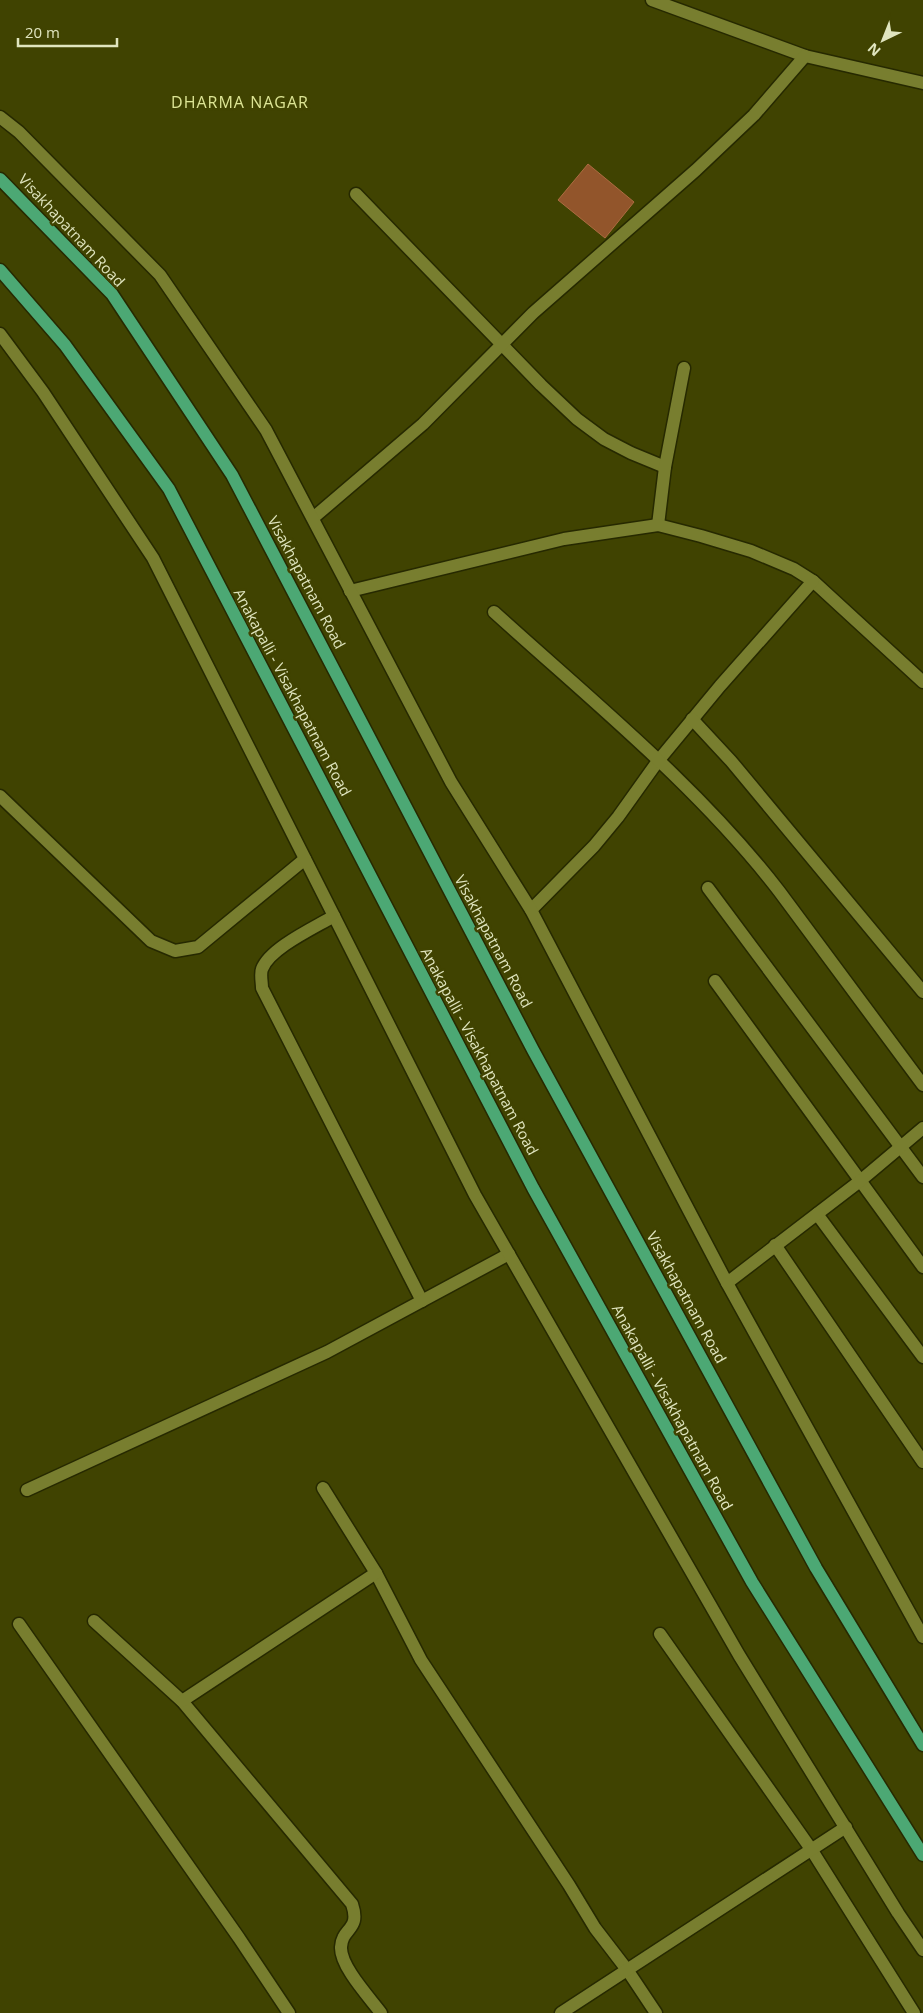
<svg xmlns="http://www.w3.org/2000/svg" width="923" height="2013" viewBox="0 0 923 2013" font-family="'Open Sans',sans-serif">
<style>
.building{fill:#92552b;stroke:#ad6c41}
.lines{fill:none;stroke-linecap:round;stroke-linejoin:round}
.minor-casing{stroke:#262900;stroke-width:15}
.tertiary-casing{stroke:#262900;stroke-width:15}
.primary-casing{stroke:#262900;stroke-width:15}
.minor{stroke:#787e2f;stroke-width:12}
.tertiary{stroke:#787e2f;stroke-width:12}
.primary{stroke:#4ca874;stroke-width:12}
.labels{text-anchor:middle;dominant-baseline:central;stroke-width:5;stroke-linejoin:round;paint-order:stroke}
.street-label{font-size:15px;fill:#e0e5bf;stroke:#404301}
.neighbourhood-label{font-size:16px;letter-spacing:1px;fill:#dde595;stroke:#404301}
</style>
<rect width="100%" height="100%" fill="#404301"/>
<polygon class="building" points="588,164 634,202 605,238 558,200"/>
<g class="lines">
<g class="minor-casing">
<g id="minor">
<polyline points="652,0 805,56 923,83"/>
<polyline points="356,194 541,385 577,419 604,439 631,453 665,467"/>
<polyline points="313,518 423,424 533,313 696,170 754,115 805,56"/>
<polyline points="658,525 665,467 684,368"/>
<polyline points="813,581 923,682"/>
<polyline points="350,591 564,539 658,525 701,536 751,551 794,569 813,581 720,686 658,761 618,817 594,846 531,910"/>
<path d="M494,612C592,701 698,786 779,891L923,1085"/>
<polyline points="692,719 731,761 923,992"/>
<polyline points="0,796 151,941 175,951 198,947 305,859"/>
<polyline points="708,888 923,1177"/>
<path d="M334,916C314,928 270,948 262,969C260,974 262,982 262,988L422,1301"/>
<polyline points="715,981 923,1267"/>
<polyline points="817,1214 923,1357"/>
<polyline points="775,1245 923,1462"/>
<polyline points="727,1283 860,1181 923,1128"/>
<polyline points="323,1488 376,1573 421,1660 569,1885 595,1928 628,1971 656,2013"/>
<polyline points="27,1490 327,1352 509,1254"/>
<path d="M94,1621L182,1701L352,1904C361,1931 342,1927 341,1947C340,1966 369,1997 381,2013"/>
<polyline points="19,1624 239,1938 289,2013"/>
<polyline points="660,1634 811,1849 914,2013"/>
<polyline points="182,1701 376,1573"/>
<polyline points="561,2013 846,1827"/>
</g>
</g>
<g class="tertiary-casing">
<g id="tertiary">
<polyline points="0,117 19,132 160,275 266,430 451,782 531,910 727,1283 923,1637"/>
<polyline points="0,334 43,392 153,558 475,1195 739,1655 898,1913 923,1950"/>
</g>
</g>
<g class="primary-casing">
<g id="primary">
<polyline points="0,179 112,294 232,475 533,1050 816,1568 923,1745"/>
<polyline points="0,270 65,345 169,489 533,1188 752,1582 923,1855"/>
</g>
</g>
<use href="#minor" class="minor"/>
<use href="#tertiary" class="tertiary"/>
<use href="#primary" class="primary"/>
</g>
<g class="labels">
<g class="street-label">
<text transform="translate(72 230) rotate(47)">Visakhapatnam Road</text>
<text transform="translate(307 582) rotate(62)">Visakhapatnam Road</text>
<text transform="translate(293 692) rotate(62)">Anakapalli - Visakhapatnam Road</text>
<text transform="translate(494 941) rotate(62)">Visakhapatnam Road</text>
<text transform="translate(480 1051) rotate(62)">Anakapalli - Visakhapatnam Road</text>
<text transform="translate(687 1297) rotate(61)">Visakhapatnam Road</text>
<text transform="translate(673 1407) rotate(61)">Anakapalli - Visakhapatnam Road</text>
</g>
<g class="neighbourhood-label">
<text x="240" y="102">DHARMA NAGAR</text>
</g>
</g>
<g transform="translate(883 40) rotate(223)" stroke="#404301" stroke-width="4" paint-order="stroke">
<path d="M0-4L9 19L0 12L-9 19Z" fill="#e0e5bf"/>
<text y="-8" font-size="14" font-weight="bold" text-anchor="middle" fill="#e0e5bf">N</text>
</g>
<path d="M18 38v8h99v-8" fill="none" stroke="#e0e5bf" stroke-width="2.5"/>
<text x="25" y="38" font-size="15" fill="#e0e5bf" stroke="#404301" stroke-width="4" paint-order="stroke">20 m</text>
</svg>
